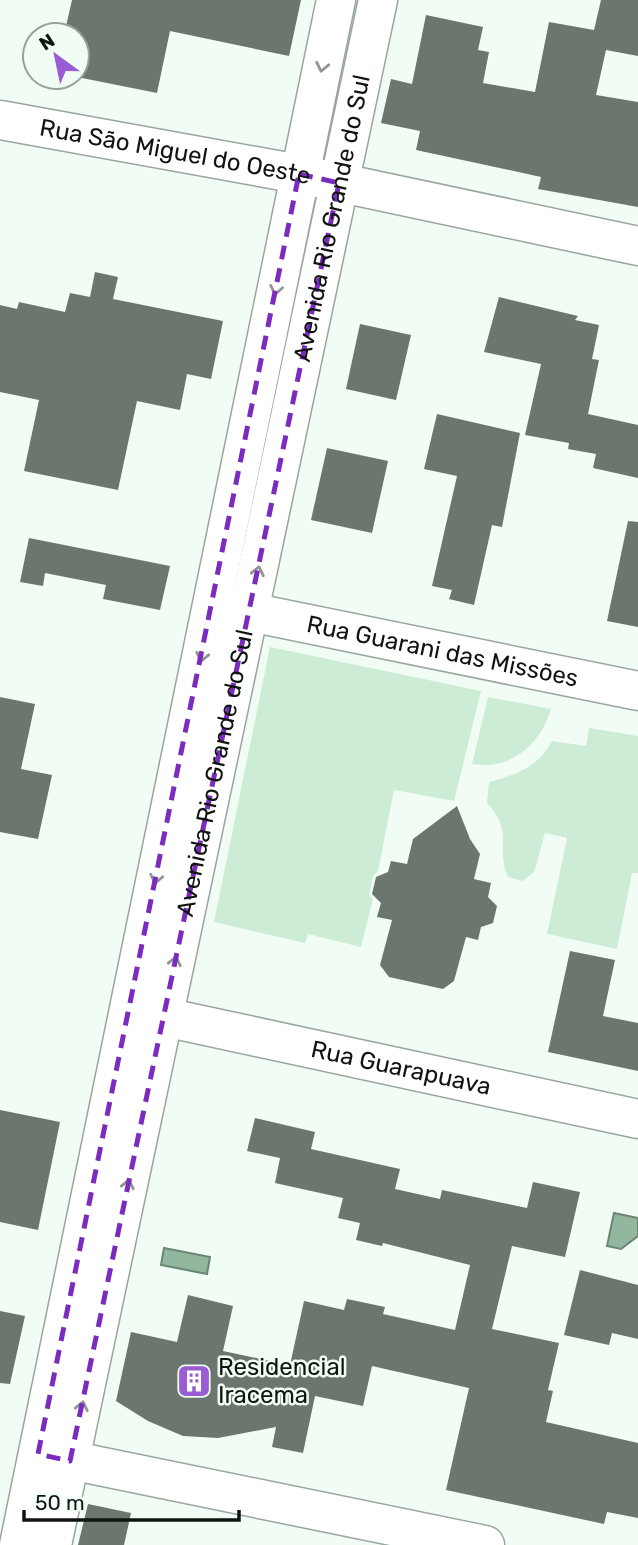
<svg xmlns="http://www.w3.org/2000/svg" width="638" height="1545" viewBox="0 0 638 1545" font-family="Rubik,sans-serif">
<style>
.green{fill:#ccecd6}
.water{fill:#93b69e;stroke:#6b8574;stroke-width:2}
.building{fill:#6b766e}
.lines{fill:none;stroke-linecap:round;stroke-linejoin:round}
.minor-casing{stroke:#99a59d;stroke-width:41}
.minor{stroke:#fff;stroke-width:38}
.oneway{stroke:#939594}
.marked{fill:none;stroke:#7b2cbf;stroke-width:5;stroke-dasharray:14 9;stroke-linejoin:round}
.labels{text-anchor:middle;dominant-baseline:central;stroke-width:5;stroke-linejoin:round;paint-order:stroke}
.street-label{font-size:24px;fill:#0f1411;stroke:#f1fdf4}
.poi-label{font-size:24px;fill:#0f1411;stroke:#f1fdf4;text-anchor:start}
</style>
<rect width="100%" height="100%" fill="#f1fdf4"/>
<g class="green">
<polygon points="270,647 481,691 454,801 394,790 378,871 373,876 369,895 373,899 361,947 308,934 305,943 214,922"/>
<path d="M488,697L551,709C541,744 510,771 472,764Z"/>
<path d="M589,728L638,736V873H632L617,949L547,934L567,838L545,833L534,872L523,881L508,877C495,847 515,833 487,803L489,782C518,774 537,768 552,741L586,746Z"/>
</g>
<g class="water">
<polygon points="614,1213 638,1218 638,1236 621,1249 607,1246"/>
<polygon points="164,1248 210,1257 207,1274 161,1265"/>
</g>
<g class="building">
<polygon points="72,0 301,0 289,56 170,31 157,93 77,77 77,35 64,35"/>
<polygon points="601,0 638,0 638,56 606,50 596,95 638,102 638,207 538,189 541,177 416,150 420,131 381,123 391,79 412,84 426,15 483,27 478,50 489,52 483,83 535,92 549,22 594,30"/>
<polygon points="95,272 118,277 113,299 223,321 211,379 187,374 180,410 137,401 118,490 24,471 39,400 0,392 0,305 17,309 19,302 65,312 70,293 90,297"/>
<polygon points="499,297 578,316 575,320 599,325 592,359 599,360 588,414 638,425 638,478 593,468 596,454 568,449 569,443 525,435 541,364 484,352"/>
<polygon points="360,324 411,335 396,400 346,389"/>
<polygon points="437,414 520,433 502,527 492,525 474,605 449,599 452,590 432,586 457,476 424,469"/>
<polygon points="327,448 388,461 372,533 311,520"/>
<polygon points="628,521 638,522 638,627 607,621"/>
<polygon points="29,538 170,566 160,610 103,599 106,585 45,573 43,586 20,582"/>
<polygon points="0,697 35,704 21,769 52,775 38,839 0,832"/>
<polygon points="457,806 470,839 480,854 474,879 491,883 488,897 497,906 493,923 481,927 478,940 466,937 454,981 443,989 389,977 380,965 392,920 377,917 381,903 372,894 376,877 388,872 391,861 407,864 413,839"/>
<polygon points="570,951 615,960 603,1016 638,1023 638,1071 548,1052"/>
<polygon points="0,1110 60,1122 38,1230 0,1222"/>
<polygon points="255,1118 315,1132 311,1149 400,1169 395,1189 440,1199 442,1190 527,1208 533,1182 580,1192 565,1257 512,1246 492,1329 559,1343 548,1390 553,1391 546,1422 638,1443 638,1518 607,1512 604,1524 446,1490 469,1388 372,1366 363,1406 315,1396 303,1453 272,1447 276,1427 218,1438 183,1436 148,1421 116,1401 131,1332 177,1342 188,1295 233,1306 223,1351 290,1365 304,1301 344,1310 347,1299 385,1307 383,1314 455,1330 470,1265 383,1243 382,1246 356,1240 360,1223 338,1218 343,1198 275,1183 280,1158 247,1151"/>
<polygon points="580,1270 638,1285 638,1339 612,1333 609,1345 564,1335"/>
<polygon points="0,1311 25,1316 10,1384 0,1383"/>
<polygon points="88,1504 131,1513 124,1545 78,1545"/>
</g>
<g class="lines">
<g class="minor-casing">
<g id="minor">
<path id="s1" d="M0,120L299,174L638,246"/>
<path id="s2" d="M225,607L638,691"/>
<path id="s3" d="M141,1012L638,1119"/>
<polyline points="45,1455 485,1545"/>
<polyline points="19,1545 336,0"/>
<path id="s4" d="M52,1545L378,0"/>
</g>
</g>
<use href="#minor" class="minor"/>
</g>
<defs><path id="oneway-chevron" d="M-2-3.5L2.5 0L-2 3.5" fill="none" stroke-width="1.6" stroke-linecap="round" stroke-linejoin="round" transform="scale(1.75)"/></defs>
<g class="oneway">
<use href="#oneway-chevron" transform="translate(322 67) rotate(102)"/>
<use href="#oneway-chevron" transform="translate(276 290) rotate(101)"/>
<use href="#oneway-chevron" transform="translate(258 571) rotate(-78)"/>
<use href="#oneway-chevron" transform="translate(202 657) rotate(102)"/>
<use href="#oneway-chevron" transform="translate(156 879) rotate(102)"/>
<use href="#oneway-chevron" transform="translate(175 961) rotate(-78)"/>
<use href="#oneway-chevron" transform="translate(128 1184) rotate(-78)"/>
<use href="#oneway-chevron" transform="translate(82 1406) rotate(-78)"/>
</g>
<path class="marked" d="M299,174L339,183L70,1461L38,1454Z"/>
<defs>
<g id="building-square" transform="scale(1.75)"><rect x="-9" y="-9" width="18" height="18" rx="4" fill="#995cd3" stroke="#f1fdf4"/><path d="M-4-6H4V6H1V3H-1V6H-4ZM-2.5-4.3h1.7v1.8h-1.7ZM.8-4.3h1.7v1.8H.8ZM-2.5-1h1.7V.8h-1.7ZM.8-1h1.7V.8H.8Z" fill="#fff"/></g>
</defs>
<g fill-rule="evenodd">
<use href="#building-square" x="194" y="1381"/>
</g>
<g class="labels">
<g class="street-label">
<text stroke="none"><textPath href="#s1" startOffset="178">Rua São Miguel do Oeste</textPath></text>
<text stroke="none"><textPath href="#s4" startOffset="1356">Avenida Rio Grande do Sul</textPath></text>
<text stroke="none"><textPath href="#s2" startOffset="222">Rua Guarani das Missões</textPath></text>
<text stroke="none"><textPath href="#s4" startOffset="789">Avenida Rio Grande do Sul</textPath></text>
<text stroke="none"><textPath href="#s3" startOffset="266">Rua Guarapuava</textPath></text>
</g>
<g class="poi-label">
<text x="218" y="1367">Residencial<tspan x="218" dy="28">Iracema</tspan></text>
</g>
</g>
<g transform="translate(56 56) rotate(327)"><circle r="33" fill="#f1fdf4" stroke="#97a099" stroke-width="2"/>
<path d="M0-5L12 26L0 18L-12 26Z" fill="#995cd3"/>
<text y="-10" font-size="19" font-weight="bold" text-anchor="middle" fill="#0f1411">N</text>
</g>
<path d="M24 1510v10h215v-10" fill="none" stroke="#0f1411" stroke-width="3.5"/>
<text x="35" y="1510" font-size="21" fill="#0f1411" stroke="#f1fdf4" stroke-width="5" paint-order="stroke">50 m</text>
</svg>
